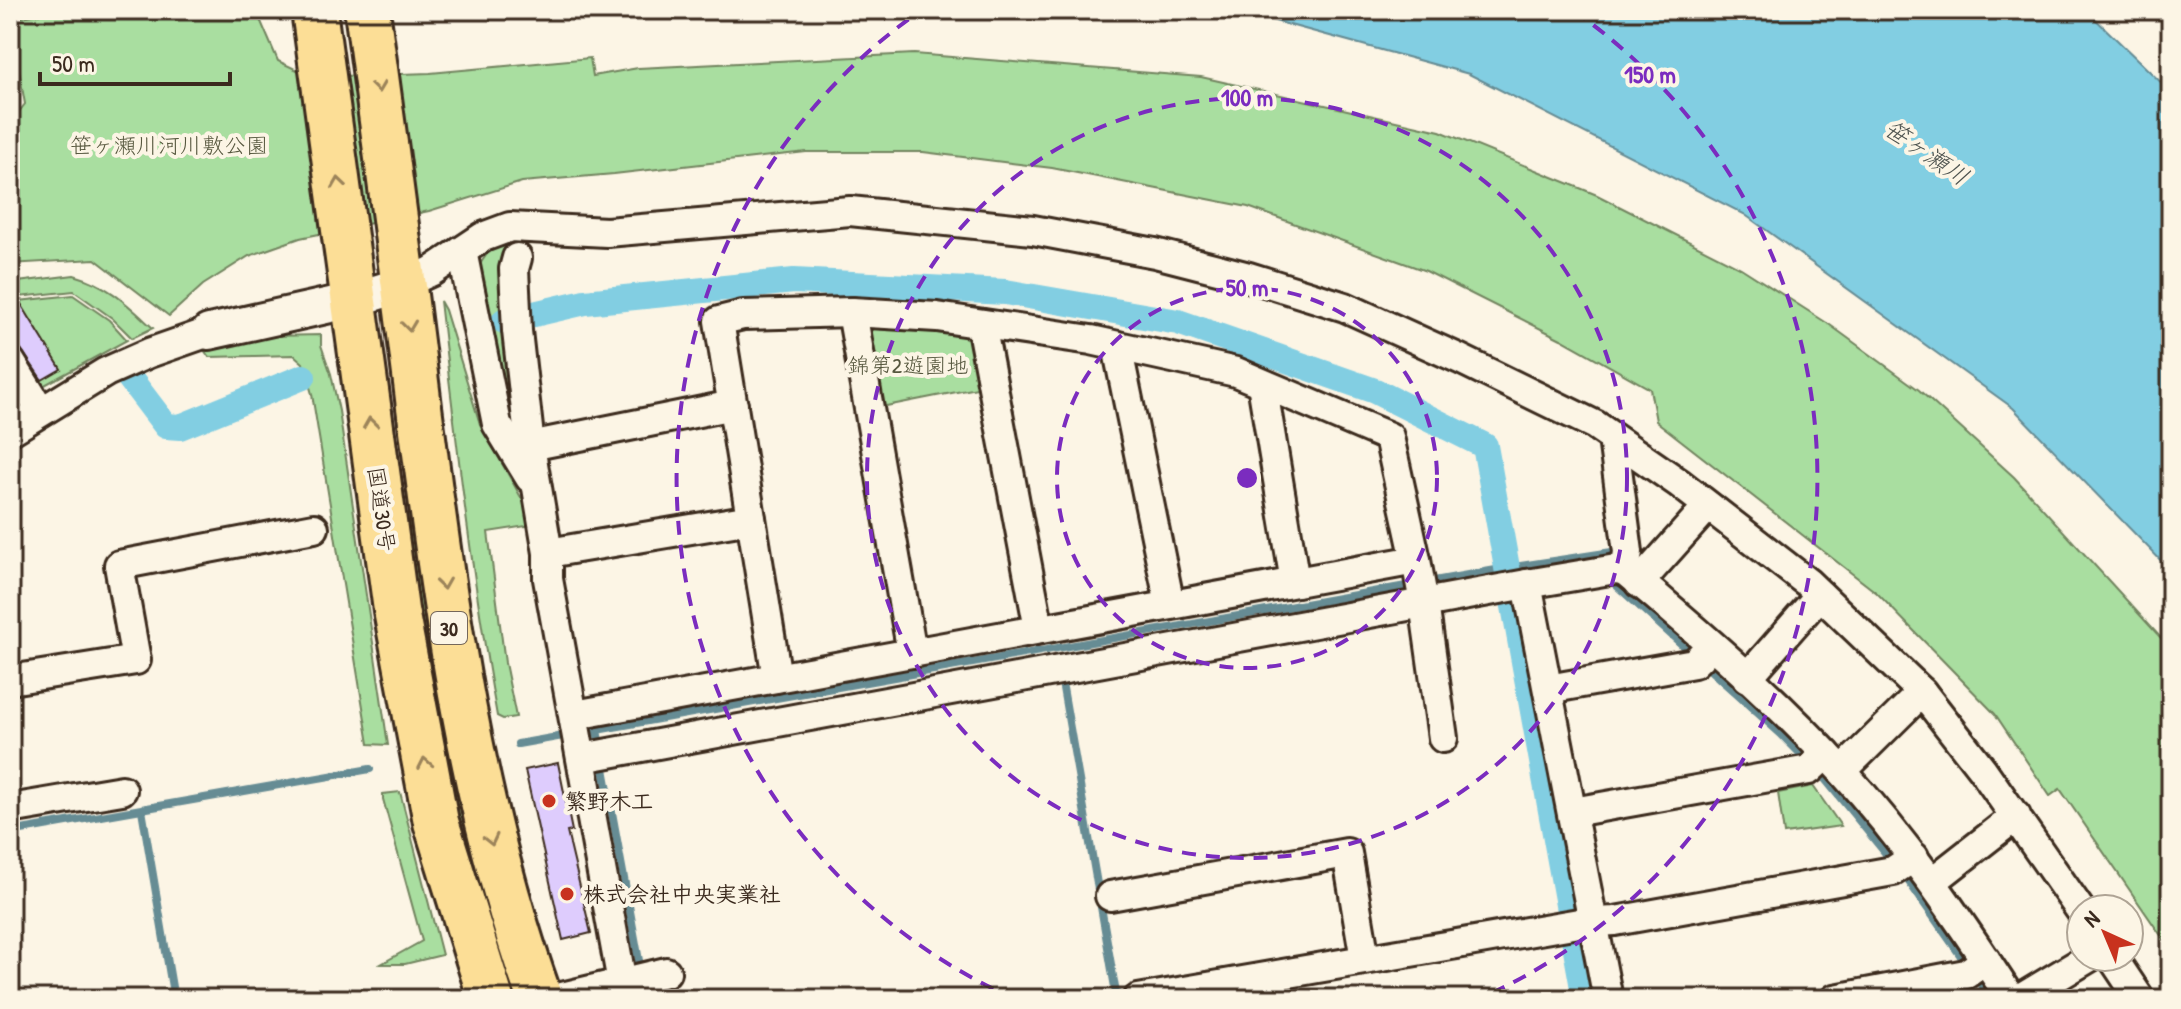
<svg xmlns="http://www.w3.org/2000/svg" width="2181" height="1009" viewBox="0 0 2181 1009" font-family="'Patrick Hand','Klee One',sans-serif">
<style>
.green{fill:#a9dea0;stroke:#72845f;stroke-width:2}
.water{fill:#82cee2;stroke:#668c94;stroke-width:2}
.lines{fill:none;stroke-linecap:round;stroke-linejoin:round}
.stream{stroke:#668c94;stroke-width:8}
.canal{stroke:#82cee2;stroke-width:26}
.building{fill:#deccfd;stroke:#3b2a1e;stroke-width:2}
.minor-casing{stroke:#3b2a1e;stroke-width:34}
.tertiary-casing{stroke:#3b2a1e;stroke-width:40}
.trunk-casing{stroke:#3b2a1e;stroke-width:50}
.minor{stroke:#fcf5e5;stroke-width:28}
.tertiary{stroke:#fcf5e5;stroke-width:34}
.trunk{stroke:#fcde96;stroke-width:44}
.oneway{stroke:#9c845a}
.ring{fill:none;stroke:#7b2cbf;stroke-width:4;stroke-dasharray:14 10}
.poi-dot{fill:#c8321e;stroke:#fcf5e5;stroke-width:3}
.labels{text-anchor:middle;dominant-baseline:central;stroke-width:8;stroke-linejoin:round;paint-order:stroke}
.shield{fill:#fcf5e5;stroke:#75675a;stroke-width:2}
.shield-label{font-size:20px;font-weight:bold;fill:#3b2a1e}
.park-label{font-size:22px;fill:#56573e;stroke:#fcf5e5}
.street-label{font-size:22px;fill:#3b2a1e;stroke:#fcf5e5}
.poi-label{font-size:22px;font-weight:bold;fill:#3b2a1e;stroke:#fcf5e5;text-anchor:start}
.water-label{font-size:24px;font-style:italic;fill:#4d534f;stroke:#fcf5e5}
.centre{fill:#7b2cbf;stroke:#fcf5e5;stroke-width:4}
.ring-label{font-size:24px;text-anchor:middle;font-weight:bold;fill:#7b2cbf;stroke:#fcf5e5;stroke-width:8;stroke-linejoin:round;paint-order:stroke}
</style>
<rect width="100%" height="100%" fill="#fcf5e5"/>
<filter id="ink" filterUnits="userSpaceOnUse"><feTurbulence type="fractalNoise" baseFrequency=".0125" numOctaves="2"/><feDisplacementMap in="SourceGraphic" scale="16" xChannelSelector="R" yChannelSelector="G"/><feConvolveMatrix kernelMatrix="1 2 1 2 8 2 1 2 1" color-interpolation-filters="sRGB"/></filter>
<g filter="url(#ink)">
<g class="green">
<polygon points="62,10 256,10 278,61 312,77 430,73 590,58 593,76 638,68 914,54 1201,77 1440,131 1597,195 1741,268 1830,325 1919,390 2014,477 2171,649 2171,950 2060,789 2050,796 1995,714 1877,593 1656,421 1650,389 1561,339 1426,271 1248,207 1052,168 923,152 806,152 614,174 522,182 429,211 300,238 249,256 203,285 169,316 95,259 10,264 10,123 25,104 10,19"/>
<polygon points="511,237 513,254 504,306 500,307 516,434 507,426 480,264 487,254"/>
<path d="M74,275C109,285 127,304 153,328L132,338L112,318L74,291L10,298V283Z"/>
<polygon points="73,295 109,320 127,340 41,387 34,383 10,347 10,302"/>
<path d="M440,301L445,310L480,424L532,517L533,525L488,532L505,663L516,717L503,719L497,716C472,578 456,440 440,301Z"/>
<polygon points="871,326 973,335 987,386 876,408 863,334"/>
<polygon points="321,335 321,345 331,374 339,411 388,745 369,744 312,394 303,363 294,355 209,357 204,350 272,336"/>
<polygon points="393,367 493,920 488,922 455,827 410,575 409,502"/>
<polygon points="1813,786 1841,826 1784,834 1778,793"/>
<polygon points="400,792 442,955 405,964 381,964 422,941 383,799 383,794"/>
</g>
<polygon class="water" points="1235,10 2086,10 2171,92 2171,571 2013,408 1744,214 1469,74"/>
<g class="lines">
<g class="stream">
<polyline points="1615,584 1781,734 1825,779 1909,882 1991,999"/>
<polyline points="1063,688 1117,999"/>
<polyline points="597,730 646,999"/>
<polyline points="518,744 1507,568 1612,552"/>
<polyline points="142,810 174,999"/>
<polyline points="10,832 370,769"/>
</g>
<g class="canal">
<polyline points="504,321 585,302 794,281 1005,292 1178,322 1375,391 1485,446 1585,999"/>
<polyline points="128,376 166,426 180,427 303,377"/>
</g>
</g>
<g class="building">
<polygon points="10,286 61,369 42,380 10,333"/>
<polygon points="558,763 572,831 567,832 591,933 563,940 525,770"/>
</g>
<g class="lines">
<g class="minor-casing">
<g id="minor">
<polyline points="462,251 497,424 530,478"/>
<polyline points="517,258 514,269 517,331 530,446 548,553 548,579 625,999"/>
<polyline points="404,284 432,271 483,237 510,227 607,232 850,211 1033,230 1155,253 1249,277 1345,307 1460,359 1595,425 1679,483 1808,583 1922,692 1982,769 2081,911"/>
<polyline points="852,312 912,653"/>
<polyline points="981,324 1039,629"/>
<polyline points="1117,346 1170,605"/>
<polyline points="10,361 41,411"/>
<polyline points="1262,384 1295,582"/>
<polyline points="10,431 106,372 149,353 209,332"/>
<path d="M1613,438L1628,552L1625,570C1699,632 1775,698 1840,769C1905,840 1959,919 2011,999"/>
<polyline points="530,446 733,405"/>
<polyline points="548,553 751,519"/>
<polyline points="1416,560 1424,603 1443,738"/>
<polyline points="1639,583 1708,506"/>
<polyline points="1527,584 1608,999"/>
<polyline points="1747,678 1820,595"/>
<polyline points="10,680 136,660 119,565 314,528"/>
<polyline points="1548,689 1694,663 1711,646"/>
<polyline points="575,715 1416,560 1389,437 1236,372 1091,340 937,317 852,312 743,315 719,321 777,678"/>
<polyline points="582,758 1527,584 1616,569 1625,570"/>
<polyline points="1842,771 1922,692"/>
<polyline points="10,809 122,790"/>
<polyline points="1573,812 1809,770 1826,754"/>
<polyline points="1933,881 2016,816"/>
<polyline points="1110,896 1347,853 1365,959"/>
<polyline points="2112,957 2140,999"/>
<polyline points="553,999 666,972"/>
<polyline points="1138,999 1579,923 1615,921 1893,871 1914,857"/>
<polyline points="1835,999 1966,974 1986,960"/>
<polyline points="2020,999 2090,957"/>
</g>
</g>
<g class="tertiary-casing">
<polyline id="tertiary" points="209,332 353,300 404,284"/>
</g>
<g class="trunk-casing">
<g id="trunk">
<polyline points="314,10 396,610 436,822 491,999"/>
<path d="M367,10C385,142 403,274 419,407C445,607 471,808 540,999"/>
</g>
</g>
<use href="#minor" class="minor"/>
<use href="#tertiary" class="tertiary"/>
<use href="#trunk" class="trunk"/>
</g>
<defs><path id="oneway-chevron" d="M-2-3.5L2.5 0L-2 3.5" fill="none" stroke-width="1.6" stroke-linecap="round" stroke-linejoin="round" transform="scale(2)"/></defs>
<g class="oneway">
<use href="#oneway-chevron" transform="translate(378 87) rotate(83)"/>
<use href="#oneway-chevron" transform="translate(339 183) rotate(-98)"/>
<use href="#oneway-chevron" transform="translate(409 326) rotate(83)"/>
<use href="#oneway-chevron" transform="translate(370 423) rotate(-98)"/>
<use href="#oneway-chevron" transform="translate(443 584) rotate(82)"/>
<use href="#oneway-chevron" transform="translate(425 763) rotate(-101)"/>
<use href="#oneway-chevron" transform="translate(491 840) rotate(77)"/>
</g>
</g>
<g class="ring">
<circle cx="1247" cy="478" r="190"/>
<circle cx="1247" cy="478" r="380"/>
<path d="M1015 999A570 570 0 0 1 920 11M1574 11A570 570 0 0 1 1479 999"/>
</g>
<g class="poi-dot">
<circle cx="549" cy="801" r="8"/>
<circle cx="567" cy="894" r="8"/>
</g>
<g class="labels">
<rect class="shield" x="431" y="612" width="36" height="32" rx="6"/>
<g class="shield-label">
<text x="449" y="628">30</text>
</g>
<g class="park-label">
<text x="169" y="145">笹ヶ瀬川河川敷公園</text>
<text x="908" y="365">錦第2遊園地</text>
</g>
<g class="street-label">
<text transform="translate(382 509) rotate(82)">国道30号</text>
</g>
<g class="poi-label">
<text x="565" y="801">繁野木工</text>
<text x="583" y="894">株式会社中央実業社</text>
</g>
<g class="water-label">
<text transform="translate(1927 152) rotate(34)">笹ヶ瀬川</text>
</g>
</g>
<circle cx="1247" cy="478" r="12" class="centre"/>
<g class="ring-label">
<text x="1650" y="83">150 m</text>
<text x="1247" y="106">100 m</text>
<text x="1247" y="296">50 m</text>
</g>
<rect width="2181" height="1009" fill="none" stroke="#fcf5e5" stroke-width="40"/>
<rect x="20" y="20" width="2141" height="969" fill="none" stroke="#3b2a1e" stroke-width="3" filter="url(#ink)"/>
<g transform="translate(2105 933) rotate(316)"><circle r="38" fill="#fcf5e5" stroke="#afa495" stroke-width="2"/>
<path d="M0-6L14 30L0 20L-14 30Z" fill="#c8321e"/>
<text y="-12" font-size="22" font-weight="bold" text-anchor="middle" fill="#3b2a1e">N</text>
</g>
<path d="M40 72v12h190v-12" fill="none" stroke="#3b2a1e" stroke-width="4"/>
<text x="52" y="72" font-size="24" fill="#3b2a1e" stroke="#fcf5e5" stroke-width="6" paint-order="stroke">50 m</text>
</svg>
